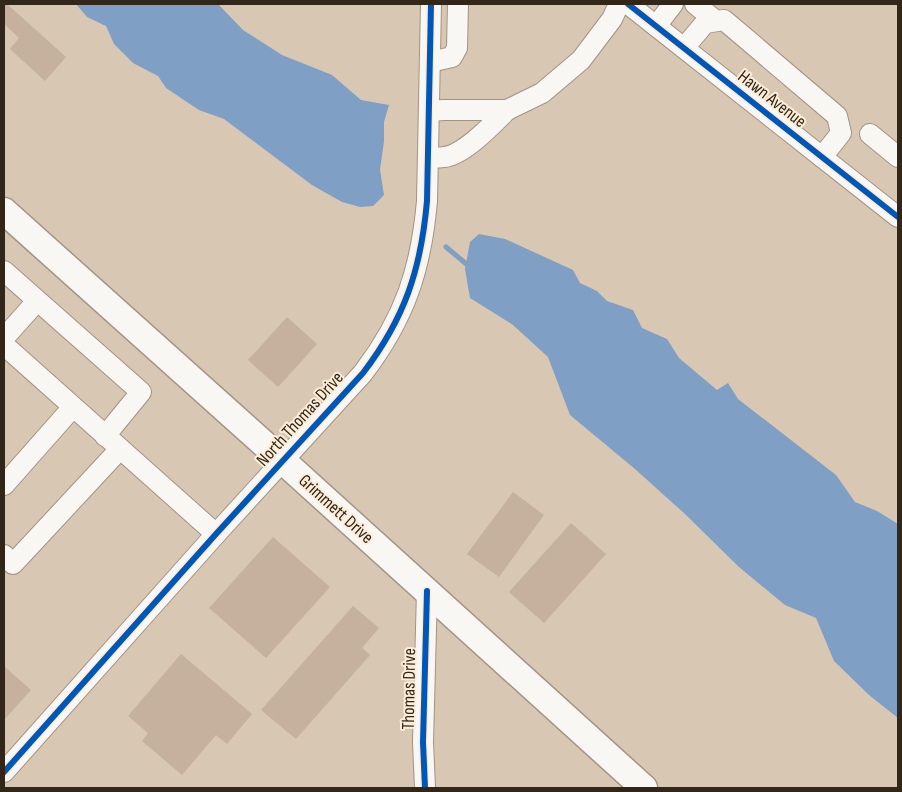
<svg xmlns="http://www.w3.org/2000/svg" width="902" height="792" viewBox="0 0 902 792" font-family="'Sofia Sans Condensed',sans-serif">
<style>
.water{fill:#7f9fc4}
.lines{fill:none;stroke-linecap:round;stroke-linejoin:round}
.stream{stroke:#7f9fc4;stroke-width:5}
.building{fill:#c6b09e}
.minor-casing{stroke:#a29484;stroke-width:22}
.major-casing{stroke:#a29484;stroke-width:29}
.minor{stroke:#f9f7f3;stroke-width:20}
.major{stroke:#f9f7f3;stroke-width:26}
.cycleway-casing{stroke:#fcedd9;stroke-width:9}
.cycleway{stroke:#0057b8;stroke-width:6}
.labels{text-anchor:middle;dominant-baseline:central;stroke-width:4;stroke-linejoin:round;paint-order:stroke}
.street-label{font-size:18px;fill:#312617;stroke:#fcedd9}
</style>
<rect width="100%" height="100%" fill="#d8c7b2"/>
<g class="water">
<polygon points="76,4 218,4 243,30 282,55 332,75 361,100 389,105 384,122 384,141 380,170 384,195 373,206 360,207 342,202 312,185 224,119 199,110 166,88 158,76 133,63 114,44 106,26 87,17"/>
<polygon points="479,234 505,239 573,270 580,283 597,291 607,301 633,310 642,328 667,339 679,358 717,390 728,383 738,399 836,475 855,502 877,511 898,524 898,718 869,695 834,661 816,618 785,605 739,567 685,514 635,469 570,415 548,357 513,325 470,298 465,269 470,242"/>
</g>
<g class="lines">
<polyline class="stream" points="446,247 470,267"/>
</g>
<g class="building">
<polygon points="4,4 7,4 66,57 45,81 10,49 19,38 4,24"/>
<polygon points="287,317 317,344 278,387 248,360"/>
<polygon points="513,492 544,515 499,577 467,554"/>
<polygon points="571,523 606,554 544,623 509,592"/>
<polygon points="273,537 330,587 266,658 209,608"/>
<polygon points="353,606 379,628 362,648 370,655 296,739 261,710"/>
<polygon points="181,654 252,714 227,744 216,735 182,775 142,741 148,733 128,716"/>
<polygon points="4,666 31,690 4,720"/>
</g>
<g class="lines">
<g class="minor-casing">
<g id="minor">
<polyline points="628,4 898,217"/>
<polyline points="695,4 716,21"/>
<polyline points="656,26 673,4"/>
<polyline points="684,48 705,23 724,20 837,116 841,133 822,157"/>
<polyline points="430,62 452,57 457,48 458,4"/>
<polyline points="429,111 444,110 507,110 542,93 581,60 612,19 619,4"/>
<polyline points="870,134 898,157"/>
<path d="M428,157C434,157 439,158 444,157C464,155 493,124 507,110"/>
<polyline points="4,271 141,392 105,436"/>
<polyline points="4,338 37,301"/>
<polyline points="4,345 216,534"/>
<polyline points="4,485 73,407"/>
<polyline points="4,555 13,564 120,449"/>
<path d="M4,772L216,534L363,373C405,318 421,269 427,201L431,4"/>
<polyline points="425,788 423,742 427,591"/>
</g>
</g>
<g class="major-casing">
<polyline id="major" points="4,211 283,461 644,788"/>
</g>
<use href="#minor" class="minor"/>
<use href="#major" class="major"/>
<g class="cycleway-casing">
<g id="cycleway">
<polyline points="628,4 898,217"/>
<path d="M4,772L216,534L363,373C405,318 421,269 427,201L431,4"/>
<polyline points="425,788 423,742 427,591"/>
</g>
</g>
<use href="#cycleway" class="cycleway"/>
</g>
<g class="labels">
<g class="street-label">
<text transform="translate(772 99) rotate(38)">Hawn Avenue</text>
<text transform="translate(300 419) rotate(-48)">North Thomas Drive</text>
<text transform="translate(336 509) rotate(42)">Grimmett Drive</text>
<text transform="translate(409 689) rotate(-89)">Thomas Drive</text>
</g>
</g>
<rect width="902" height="792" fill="none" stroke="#312617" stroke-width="10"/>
</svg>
